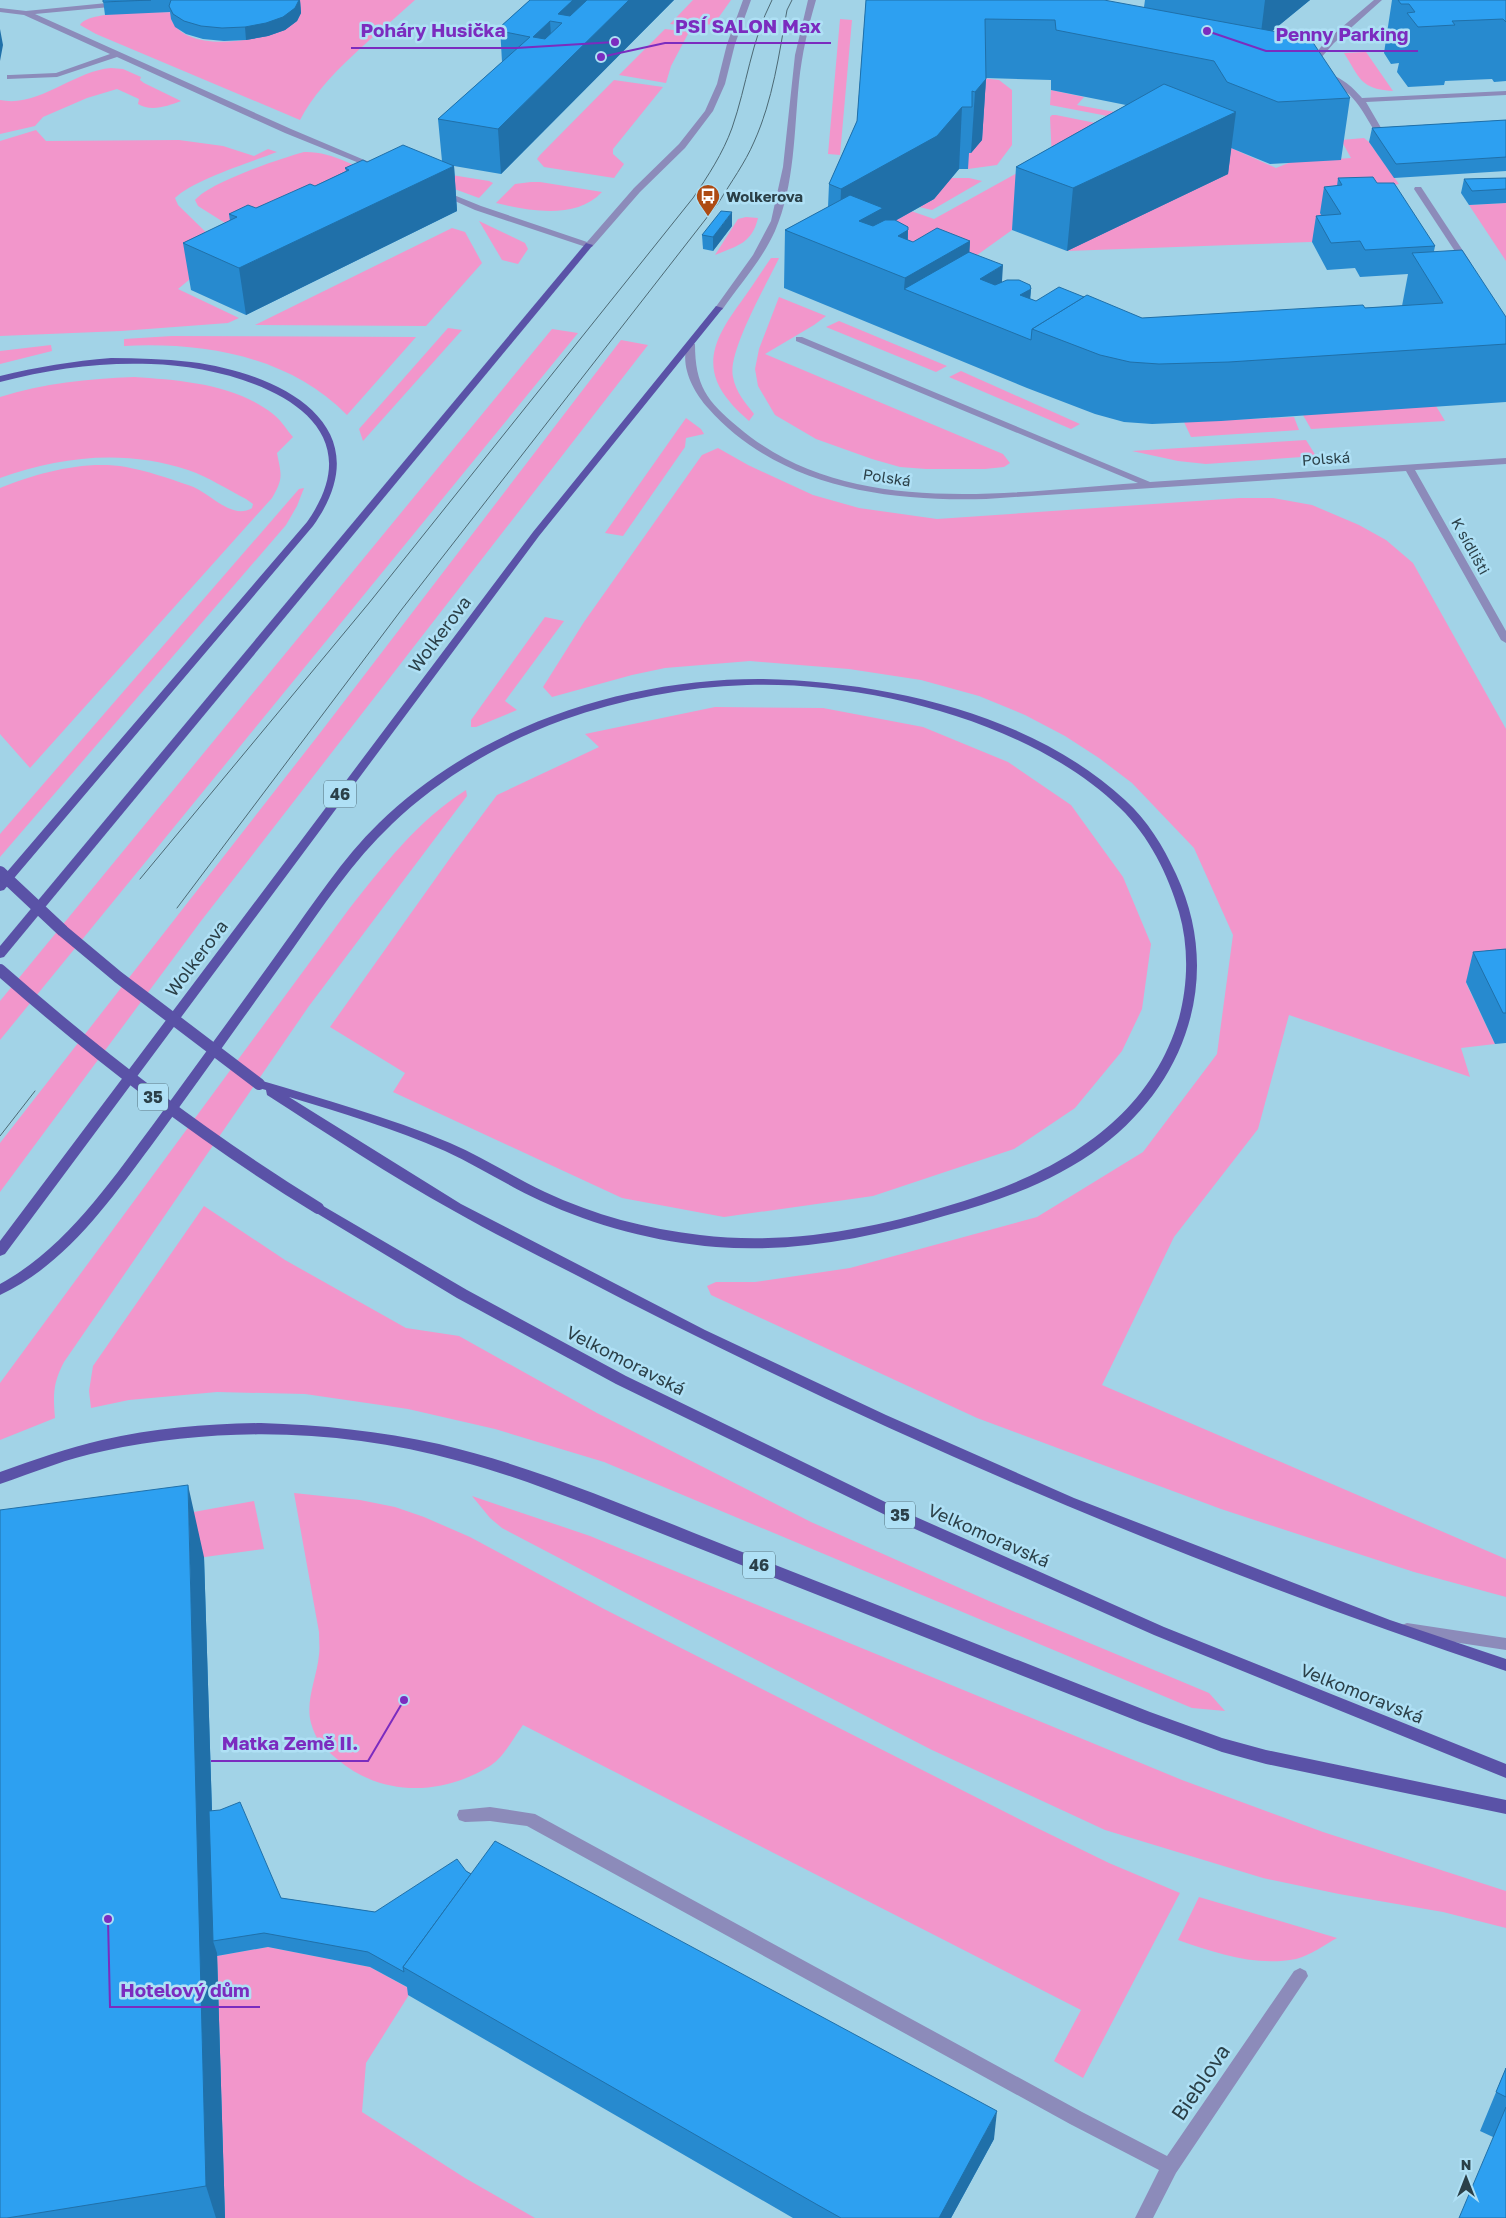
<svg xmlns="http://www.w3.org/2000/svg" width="1506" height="2218" viewBox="0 0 1506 2218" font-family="'Golos Text',sans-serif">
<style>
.green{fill:#f296cb}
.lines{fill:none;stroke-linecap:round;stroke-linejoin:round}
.minor{fill:#8c8bba;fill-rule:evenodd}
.major{fill:#5a52a7;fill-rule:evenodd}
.tram{stroke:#4c6974;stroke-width:1}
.major-bridge{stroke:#5a52a7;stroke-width:12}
.wall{fill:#278acf}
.shaded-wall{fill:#2070a9}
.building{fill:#2da0f1;stroke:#2070a9;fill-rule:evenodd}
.labels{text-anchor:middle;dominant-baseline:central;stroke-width:5;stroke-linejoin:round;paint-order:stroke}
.far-poi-label{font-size:15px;font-weight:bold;fill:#2b4048;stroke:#afe0f5;text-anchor:start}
.far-street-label{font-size:15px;fill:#2b4048;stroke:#afe0f5}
.shield{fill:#afe0f5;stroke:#53707c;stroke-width:1}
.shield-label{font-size:16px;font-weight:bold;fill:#2b4048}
.street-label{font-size:18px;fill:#2b4048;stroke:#afe0f5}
.near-street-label{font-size:21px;fill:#2b4048;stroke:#afe0f5}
.leader{fill:none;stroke:#7b2cbf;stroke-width:2}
.callout-dot{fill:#7b2cbf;stroke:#afe0f5;stroke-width:2}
.callout-label{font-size:19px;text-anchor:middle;font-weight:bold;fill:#7b2cbf;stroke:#afe0f5;stroke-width:5;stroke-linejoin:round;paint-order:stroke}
</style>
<rect width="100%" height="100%" fill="#a2d3e7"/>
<g class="green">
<path d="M293,0H415C377,35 324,74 300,120L96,34L80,25C88,10 155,13 173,12L171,19C188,57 270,40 297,21Z"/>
<polygon points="693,0 731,0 714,24 691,26 670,24"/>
<polygon points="840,19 852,20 840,155 828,154"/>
<polygon points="665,29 689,32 671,66 666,83 619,75"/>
<path d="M1366,52L1393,91C1360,89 1360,78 1344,53Z"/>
<path d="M111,68L123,69L141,77L140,80L144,83L181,101C168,106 151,112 138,104L139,99L117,89L87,98L43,117L35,126L0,134V100C39,108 73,71 111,68Z"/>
<polygon points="981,78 999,80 1012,90 1012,145 997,165 968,169 968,153"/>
<polygon points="614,80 663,87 613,149 613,154 624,164 614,178 544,167 537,159 540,155"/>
<polygon points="1051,90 1084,97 1077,105 1185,125 1181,130 1050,105"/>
<polygon points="1052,115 1056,115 1130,130 1052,160 1050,117"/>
<path d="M36,130L46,141L179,140L223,146L254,156L268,149L277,152C251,162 193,180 175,198L178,205L218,244L190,279L178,289L239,318L228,323L121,331L0,336V141Z"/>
<polygon points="1364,138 1369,142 1399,184 1394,185 1336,241 1067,251 1220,143 1276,168 1291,162 1351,158 1341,140"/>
<path d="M304,152C332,151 358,168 383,179L225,223L198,206L195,200C210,182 279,159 304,152Z"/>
<polygon points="408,168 489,181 493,183 479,198 408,172"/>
<polygon points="1019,172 1012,230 934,286 839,252 911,211 934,219"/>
<polygon points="951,178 969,178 982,181 932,210 919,207 934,199"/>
<path d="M531,182H540L602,192C576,220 529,211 496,203L515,184Z"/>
<polygon points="1506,203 1506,261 1469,205"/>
<path d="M746,217L758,218C752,244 736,246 715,255L738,219Z"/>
<polygon points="479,221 525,243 528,249 518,264 502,260"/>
<polygon points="452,228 465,232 482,263 426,326 255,325"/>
<path d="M771,258H779C767,284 727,352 733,377C736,393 745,402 754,414L749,421C743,415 735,409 730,402C697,364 719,332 743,299C753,285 762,271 771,258Z"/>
<polygon points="779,297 826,316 814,325 765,354 1003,454 1010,463 1004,467 985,469 926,469 900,467 872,459 816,439 775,415 758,386 755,369 759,349"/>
<polygon points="839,321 947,366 936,372 826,327"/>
<polygon points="448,328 462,330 363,441 359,429"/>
<polygon points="552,329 578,333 0,1040 0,1001"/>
<path d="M172,336L416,337L347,415C289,356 204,342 124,346V339Z"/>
<polygon points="621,340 648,345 201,921 0,1192 0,1143 320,733"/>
<polygon points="51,345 52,351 0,364 0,351"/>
<polygon points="961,371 1080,424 1071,429 949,377"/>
<path d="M134,377C180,380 235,384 273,414C281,420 286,429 293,437L277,453C281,474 284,478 272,498L30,768L0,734V488C38,473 84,460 126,467C147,471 168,478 188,485C209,491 231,521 252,508L253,504L246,499C227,489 208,477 188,470C126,449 60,456 0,478V397C44,383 88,379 134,377Z"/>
<polygon points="1436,406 1445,421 1311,429 1303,415"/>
<polygon points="1294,417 1299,430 1191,437 1184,422"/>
<polygon points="686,418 701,429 704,434 686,438 685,447 623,536 605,533"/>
<polygon points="1306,440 1316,456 1206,464 1178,461 1132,451"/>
<polygon points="718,448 748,465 813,495 859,508 937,519 1240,498 1273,498 1312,505 1359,525 1386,540 1413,563 1506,729 1506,979 1466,983 1495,1044 1461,1048 1470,1077 1289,1015 1258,1129 1174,1237 1102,1385 1506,1559 1506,1597 1414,1572 1221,1509 977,1418 711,1295 707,1286 716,1282 755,1282 850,1268 1037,1217 1143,1152 1217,1054 1233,935 1194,848 1132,783 1099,758 1065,736 1025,715 979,696 921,680 849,669 750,661 665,668 632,675 552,697 543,687 584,622 702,455"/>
<polygon points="304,488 297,506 286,525 0,857 0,834 299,489"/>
<polygon points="545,617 564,621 505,701 517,710 476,727 471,727 471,720"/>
<polygon points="715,707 823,708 923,727 1008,762 1071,805 1123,877 1151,944 1142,1009 1122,1051 1075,1108 1014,1149 873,1196 724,1217 622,1198 393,1092 405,1073 330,1027 453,854 497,795 599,747 585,734"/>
<path d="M466,790L467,796L309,1006L64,1362C53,1383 53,1394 55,1418L0,1440V1383L349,909C384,865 417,821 466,790Z"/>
<polygon points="204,1206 285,1260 406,1328 459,1336 597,1413 811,1522 989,1601 1209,1693 1225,1711 1192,1708 604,1462 495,1429 408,1409 305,1394 217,1392 129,1400 91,1408 89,1391 93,1366"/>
<path d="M294,1493L360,1500L395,1507L424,1517L470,1537L604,1609L1033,1826L1109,1863L1180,1893L1083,2078L1054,2061L1081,2010L523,1725C513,1738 505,1756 490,1766C442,1796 381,1797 337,1759C324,1748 316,1741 311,1723C305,1701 317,1677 319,1655C320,1648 319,1640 319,1632Z"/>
<polygon points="472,1496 590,1536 1182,1780 1323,1832 1506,1891 1506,1928 1443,1912 1339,1894 1263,1878 1105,1830 932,1750 624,1592 502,1528 490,1518"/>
<polygon points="254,1501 264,1549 0,1585 122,1525"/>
<path d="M1199,1897L1337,1938C1324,1945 1311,1955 1296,1959C1255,1967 1216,1953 1178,1940Z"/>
<polygon points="268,1947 370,1967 412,1990 366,2063 362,2112 465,2178 535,2218 225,2218 217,1956"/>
</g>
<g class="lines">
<g class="minor">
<polygon points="743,0 751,0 735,44 725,84 713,111 685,148 640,192 592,247 586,247 475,210 437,193 444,191 481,206 587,242 634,188 679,144 705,111 717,84 727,44"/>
<path d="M808,0H816C808,27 802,54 799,82C794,131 795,185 775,231C762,260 740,284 722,310H716L715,308L753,255L771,221L783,167L795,55Z"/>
<polygon points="1374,0 1382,0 1334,43 1312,68 1306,68 1306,64 1328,39"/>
<polygon points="107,3 111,5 110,7 35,14 291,129 381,167 374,169 285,133 117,57 57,77 7,79 7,75 10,75 56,73 110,54 24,15 0,12 0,8 26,11"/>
<path d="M1319,73C1336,72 1352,86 1362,98L1506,91V95L1366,102L1387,138L1383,140H1380C1361,110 1355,89 1319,77Z"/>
<polygon points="1415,187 1421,187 1471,263 1470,265 1464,265 1414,189"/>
<path d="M796,337H802L1150,482L1506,458V464L1415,470L1506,631V643L1501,640L1406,471L986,499C886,502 778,487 708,408C693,391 679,365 688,342L695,344C695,386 707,401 738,427C847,520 1007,492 1138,483L796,341Z"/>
<polygon points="1407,1623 1506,1638 1506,1650 1407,1635 1402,1633 1400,1629 1402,1625"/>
<polygon points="490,1807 535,1814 1082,2112 1167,2156 1294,1971 1300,1968 1306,1971 1308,1976 1176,2173 1153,2218 1135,2218 1159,2170 1070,2124 527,1826 490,1821 465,1822 459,1820 457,1815 459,1810"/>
</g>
<g class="major">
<polygon points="586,243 593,245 4,957 0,958 0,946"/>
<polygon points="716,306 723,308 539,536 5,1254 0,1256 0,1241 533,532"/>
<path d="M111,358C138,358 164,359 191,362C279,373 385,425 313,526L4,890L0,891V880L307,522C386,410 234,366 151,364C99,362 50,369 0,382V376C37,367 73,361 111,358Z"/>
<path d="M763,679C887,682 1032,714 1125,800C1148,821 1163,846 1176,874C1223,974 1188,1081 1102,1146C1056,1181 1000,1201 944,1216C870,1238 794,1253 716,1247C656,1242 595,1226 541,1201C508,1186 478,1166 445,1151C395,1129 342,1113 289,1097L461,1204L705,1330L886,1415L1074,1498L1390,1620L1506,1659V1671C1186,1564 875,1431 576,1275C535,1254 494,1234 454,1211C390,1176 328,1134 267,1095L266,1090L255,1087L253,1084L259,1080C323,1099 388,1117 450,1143C483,1157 513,1177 545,1192C594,1215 647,1229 700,1235C790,1246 878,1228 964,1201C1058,1172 1150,1119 1179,1018C1188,984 1189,947 1179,912C1168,874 1149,836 1120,808C1032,722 868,681 747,685C684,687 622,699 563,720C500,743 440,778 392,824C353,861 323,906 292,950C245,1015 199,1081 151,1146C109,1202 65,1265 0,1295V1284C66,1248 111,1181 155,1122C198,1063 241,1004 284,944C314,903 342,859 379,823C478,726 627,678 763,679Z"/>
<polygon points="318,1203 467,1290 626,1376 916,1517 1164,1627 1506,1764 1506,1778 1154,1635 906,1525 616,1384 457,1298 313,1211 312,1208 313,1205"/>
<path d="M261,1423C321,1425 380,1431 439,1444C545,1469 649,1516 750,1555C884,1607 1017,1660 1150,1712L1222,1738L1266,1750L1506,1800V1814L1266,1764L1222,1752L1140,1722L584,1503C543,1488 502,1472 459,1461C343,1429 222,1426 104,1451C68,1458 35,1472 0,1484V1472C34,1460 67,1448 102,1440C154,1428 208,1424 261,1423Z"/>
</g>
<g class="tram">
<path d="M140,879L369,603L693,198C708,176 723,153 732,128C747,85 751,41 772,0"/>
<path d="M177,908L402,609L719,202C731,182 745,163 754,142C773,100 779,54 787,10L792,0"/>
<polyline points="0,1136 35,1091"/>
</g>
<g class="major-bridge">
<polyline points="0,872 63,931 118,977 259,1084"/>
<path d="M0,970C100,1058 204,1138 318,1208"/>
</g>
</g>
<g class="wall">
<polygon points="103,0 300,0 301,13 297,21 285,30 268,36 246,40 224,41 203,39 186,34 175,27 171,19 170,12 105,15"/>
<polygon points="530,0 674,0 501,174 454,166 457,211 246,315 191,290 183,243 230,221 229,214 256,208 315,186 346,171 345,168 367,162 442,161 438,119 502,62 500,27"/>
<polygon points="866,0 1144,7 1145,0 1310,0 1272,31 1350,98 1341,160 1270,164 1231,148 1228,174 1067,251 1012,230 1016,167 1126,105 1051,90 1051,80 986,78 982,140 971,153 969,153 968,169 959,169 934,199 895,221 908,227 908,240 913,242 970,241 969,252 1002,282 1031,289 1030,299 1036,301 1084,297 1142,318 1402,306 1408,274 1360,277 1355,268 1327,270 1312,242 1316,216 1321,215 1320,213 1324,187 1337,186 1338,178 1377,183 1435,246 1434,251 1506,317 1506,402 1221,421 1152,424 1124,422 1095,414 1027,388 784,288 785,230 828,207 829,184 857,121"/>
<polygon points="1392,0 1506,0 1506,81 1494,82 1492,79 1468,80 1445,81 1444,85 1408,87 1397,72 1399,63 1391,64 1384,53"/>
<polygon points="1506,120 1506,171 1394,178 1369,142 1372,128"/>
<polygon points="1506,178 1506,203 1469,205 1461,193 1464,179"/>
<polygon points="732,226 713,251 703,249 702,235"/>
<polygon points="1506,949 1506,1043 1495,1044 1466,982 1473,952"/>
<polygon points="204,1557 212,1811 281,1898 375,1912 466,1871 994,2139 951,2218 793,2218 408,1995 407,1987 370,1967 268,1947 217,1956 217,1953 225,2218 0,2218"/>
<polygon points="1506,2068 1506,2218 1493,2137 1480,2131"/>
</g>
<g class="shaded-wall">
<polygon points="300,0 301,13 297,21 285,30 268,36 246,40 245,27"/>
<polygon points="573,0 591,0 562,23 558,14"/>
<polygon points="629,0 674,0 501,174 498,129"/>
<polygon points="1265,0 1310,0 1260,41"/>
<polygon points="550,21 553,65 533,37"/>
<polygon points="0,29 3,45 0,61"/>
<polygon points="986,79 982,140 971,153 975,92"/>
<polygon points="962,107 959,169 934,199 839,252 841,189"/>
<polygon points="1236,112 1228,174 1067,251 1073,188"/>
<polygon points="454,166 457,211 246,315 239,268"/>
<polygon points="732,212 732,226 713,251 713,237"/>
<polygon points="908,227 906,277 970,241 967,299 904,289 905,278 898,236"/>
<polygon points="1003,265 1000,313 980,279"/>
<polygon points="1031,289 1027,336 1020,295"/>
<polygon points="188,1485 204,1557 216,1940 213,1941 217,1953 225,2218 216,2218 206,2186"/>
<polygon points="997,2111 994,2139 951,2218 939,2218"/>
</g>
<g class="building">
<polygon points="103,0 151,0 103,2"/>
<polygon points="171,0 299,0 295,8 283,17 266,23 245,27 222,28 201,26 184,21 173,14 169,6"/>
<path d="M530,0H573L558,14L570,16L587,0H629L498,129L438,119L530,37L500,31L504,28L500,27ZM550,21L562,23L545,39L533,37Z"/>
<polygon points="866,0 1104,0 1310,38 1350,98 1278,102 1227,82 1214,61 1056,30 1055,20 985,19 986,79 975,92 972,91 972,107 962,107 937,136 841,189 829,184 857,121"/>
<polygon points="1398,0 1506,0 1506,22 1503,19 1479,20 1452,21 1455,25 1418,27 1407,13 1415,12 1409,4 1401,4"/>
<polygon points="1164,84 1236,112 1073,188 1016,167"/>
<polygon points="1506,120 1506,157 1396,164 1372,128"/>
<polygon points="403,145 454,166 239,268 183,243 237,217 229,214 248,205 256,208 310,184 315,186 349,170 345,168 363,160 367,162"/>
<polygon points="1373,177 1377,183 1394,183 1435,246 1365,250 1360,241 1331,243 1316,216 1341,214 1324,187 1342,185 1338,178"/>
<polygon points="1506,178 1506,189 1472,191 1464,179"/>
<polygon points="850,195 883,208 859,221 873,226 885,220 895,220 908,227 908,230 898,236 913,242 937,228 970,241 905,278 785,230"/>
<polygon points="721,211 732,212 713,237 702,235"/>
<polygon points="1462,250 1506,317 1506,344 1229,362 1159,364 1130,362 1100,355 1032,329 1087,295 1142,318 1363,305 1365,308 1443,303 1412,253"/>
<polygon points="969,252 1003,265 980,279 995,285 1007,280 1019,280 1030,285 1031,289 1020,295 1036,301 1059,287 1084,297 1032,329 1031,340 904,289"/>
<polygon points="1506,949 1506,1013 1503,1013 1473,952"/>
<polygon points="188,1485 206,2186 7,2218 0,2218 0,1510"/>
<polygon points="240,1802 281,1898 375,1912 457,1859 466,1871 471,1874 403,1967 404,1972 368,1952 264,1933 213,1941 209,1811 220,1810"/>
<polygon points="495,1841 997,2111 939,2218 841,2218 816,2204 403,1967"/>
<polygon points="1506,2068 1506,2097 1496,2092"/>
<polygon points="1506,2107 1506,2218 1459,2218"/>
</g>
<defs>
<g id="bus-pin" transform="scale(1.25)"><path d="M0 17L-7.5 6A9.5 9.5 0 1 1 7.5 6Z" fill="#ae4b13" stroke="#afe0f5"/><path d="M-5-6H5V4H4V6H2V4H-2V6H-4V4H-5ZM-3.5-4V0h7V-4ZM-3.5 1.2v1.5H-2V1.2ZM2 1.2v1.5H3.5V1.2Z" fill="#fff"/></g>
</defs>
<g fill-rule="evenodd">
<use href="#bus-pin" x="708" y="196"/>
</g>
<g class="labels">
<g class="far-poi-label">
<text x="726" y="196">Wolkerova</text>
</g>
<g class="far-street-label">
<text transform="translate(1326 458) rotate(-4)">Polská</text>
<text transform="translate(887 477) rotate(9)">Polská</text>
<text transform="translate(1471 546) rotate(61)">K sídlišti</text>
</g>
<g class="shield">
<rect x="324" y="780.5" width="32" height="27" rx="4"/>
<rect x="138" y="1083.5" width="30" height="27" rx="4"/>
<rect x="885" y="1501.5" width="30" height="27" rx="4"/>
<rect x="743" y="1551.5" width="32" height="27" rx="4"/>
</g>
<g class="shield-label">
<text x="340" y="794">46</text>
<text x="153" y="1097">35</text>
<text x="900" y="1515">35</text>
<text x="759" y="1565">46</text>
</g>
<g class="street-label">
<text transform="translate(439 634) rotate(-53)">Wolkerova</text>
<text transform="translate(196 958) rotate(-53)">Wolkerova</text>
<text transform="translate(626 1360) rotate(27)">Velkomoravská</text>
<text transform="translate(989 1535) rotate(24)">Velkomoravská</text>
<text transform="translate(1362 1693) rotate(22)">Velkomoravská</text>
</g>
<g class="near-street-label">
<text transform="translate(1200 2082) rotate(-56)">Bieblova</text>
</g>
</g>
<path class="leader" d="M601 57L665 43H831M615 42L516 48H351M1207 31L1266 51H1418M404 1700L368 1761H211M108 1919L110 2007H260"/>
<g class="callout-dot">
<circle cx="601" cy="57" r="5"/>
<circle cx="615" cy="42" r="5"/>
<circle cx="1207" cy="31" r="5"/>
<circle cx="404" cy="1700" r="5"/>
<circle cx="108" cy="1919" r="5"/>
</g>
<g class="callout-label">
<text x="748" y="33">PSÍ SALON Max</text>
<text x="433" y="37">Poháry Husička</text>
<text x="1342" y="41">Penny Parking</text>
<text x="290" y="1750">Matka Země II.</text>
<text x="185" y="1997">Hotelový dům</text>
</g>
<g transform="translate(1466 2178)" stroke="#afe0f5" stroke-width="4" paint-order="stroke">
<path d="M0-4L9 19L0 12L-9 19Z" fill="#2b4048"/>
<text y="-8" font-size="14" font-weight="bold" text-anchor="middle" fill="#2b4048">N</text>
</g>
</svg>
